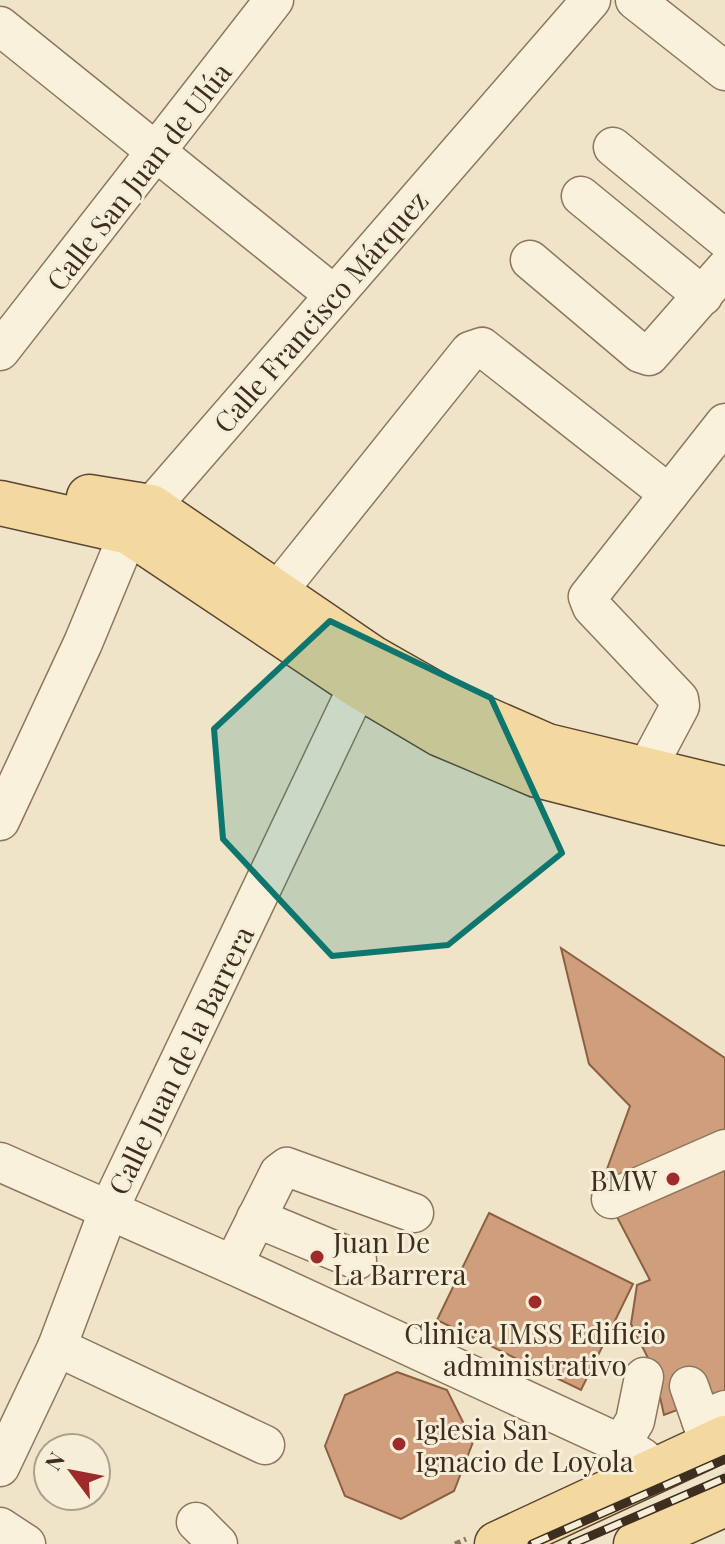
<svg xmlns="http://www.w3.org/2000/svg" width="725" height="1544" viewBox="0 0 725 1544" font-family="'Playfair Display',serif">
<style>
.building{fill:#cf9f7d;stroke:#8d5f41;stroke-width:2}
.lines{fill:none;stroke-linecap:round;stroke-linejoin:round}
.minor-casing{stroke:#8d765c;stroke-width:41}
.major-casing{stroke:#5b4430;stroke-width:47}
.path{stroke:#8d765c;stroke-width:5;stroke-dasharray:6 4;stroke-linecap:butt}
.minor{stroke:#faf1dc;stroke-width:38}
.major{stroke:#f3d9a0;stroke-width:44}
.rail-casing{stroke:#3d2e20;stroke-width:9}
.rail{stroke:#f7eed8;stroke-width:6;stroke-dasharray:18;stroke-linecap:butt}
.marked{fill:#0f766e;fill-opacity:0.2;stroke:#0f766e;stroke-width:6;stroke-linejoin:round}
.poi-dot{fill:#9e2a2b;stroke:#f7eed8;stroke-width:3}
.labels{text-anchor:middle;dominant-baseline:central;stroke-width:6;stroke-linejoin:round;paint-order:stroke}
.street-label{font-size:28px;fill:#3d2e20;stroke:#f7eed8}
.poi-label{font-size:28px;fill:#3d2e20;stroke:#f7eed8;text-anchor:start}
</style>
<rect width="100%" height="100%" fill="#f0e4c8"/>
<g class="building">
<polygon points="561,948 725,1058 725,1392 664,1415 654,1370 631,1324 637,1285 650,1280 617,1217 652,1200 607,1169 630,1106 589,1064"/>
<polygon points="489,1213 633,1284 581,1390 437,1320"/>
<polygon points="397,1372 447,1390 473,1442 454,1491 401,1519 345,1496 325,1446 345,1395"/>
</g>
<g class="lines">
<g class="minor-casing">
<g id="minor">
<polyline points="635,0 725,71"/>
<polyline points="0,26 333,294"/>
<polyline points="613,147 725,239"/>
<polyline points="581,196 703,296"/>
<polyline points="530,260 640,353 649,356 725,269"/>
<polyline points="0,351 274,0"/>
<polyline points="261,618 289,577 470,351 482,347 669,494"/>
<polyline points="654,755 680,706 679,699 592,607 588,597 725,423"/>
<polyline points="0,821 83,643 129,532 591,0"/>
<polyline points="0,1162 233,1265 621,1444 643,1458 649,1470"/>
<polyline points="611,1199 725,1149"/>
<polyline points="256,1218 357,1260"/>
<polyline points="233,1265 279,1173 287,1167 414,1213"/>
<polyline points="57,1347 265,1445"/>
<polyline points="689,1386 701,1420"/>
<polyline points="621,1444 635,1421 644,1377"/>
<polyline points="710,1445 701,1420 725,1410"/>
<polyline points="0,1467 57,1347 109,1209 371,659"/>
<polyline points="196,1522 218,1544"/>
<polyline points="0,1527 26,1544"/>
</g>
</g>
<g class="major-casing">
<g id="major">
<polyline points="89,497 151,507 372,658 460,708 547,746 725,789"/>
<polyline points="0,503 129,532 359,686 440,734 537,775 725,823"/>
<polyline points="497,1544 725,1438"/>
<polyline points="636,1544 725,1504"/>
</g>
</g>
<polyline class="path" points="455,1544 466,1539"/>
<use href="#minor" class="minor"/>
<use href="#major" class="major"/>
<g class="rail-casing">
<g id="rail">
<polyline points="532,1544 725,1459"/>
<polyline points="572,1544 725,1478"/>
</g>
</g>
<use href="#rail" class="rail"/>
</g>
<path class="marked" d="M330,621L491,698L562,853L448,945L332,956L223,839L214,729Z"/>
<g class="poi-dot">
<circle cx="673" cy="1179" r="8"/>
<circle cx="317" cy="1257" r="8"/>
<circle cx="535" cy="1302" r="8"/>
<circle cx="399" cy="1444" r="8"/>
</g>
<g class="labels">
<g class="street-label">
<text transform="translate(138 176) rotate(-52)">Calle San Juan de Ulúa</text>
<text transform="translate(320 311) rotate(-49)">Calle Francisco Márquez</text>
<text transform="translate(180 1060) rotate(-64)">Calle Juan de la Barrera</text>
</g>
<g class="poi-label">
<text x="657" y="1179" text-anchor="end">BMW</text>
<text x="333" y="1241">Juan De<tspan x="333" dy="32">La Barrera</tspan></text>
<text x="535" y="1332" text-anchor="middle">Clinica IMSS Edificio<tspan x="535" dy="32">administrativo</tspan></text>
<text x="415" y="1428">Iglesia San<tspan x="415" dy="32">Ignacio de Loyola</tspan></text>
</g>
</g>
<g transform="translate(72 1472) rotate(302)"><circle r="38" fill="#f7eed8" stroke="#ada18e" stroke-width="2"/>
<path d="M0-6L14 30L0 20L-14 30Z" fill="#9e2a2b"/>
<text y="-12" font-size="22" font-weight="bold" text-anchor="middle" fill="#3d2e20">N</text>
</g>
</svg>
